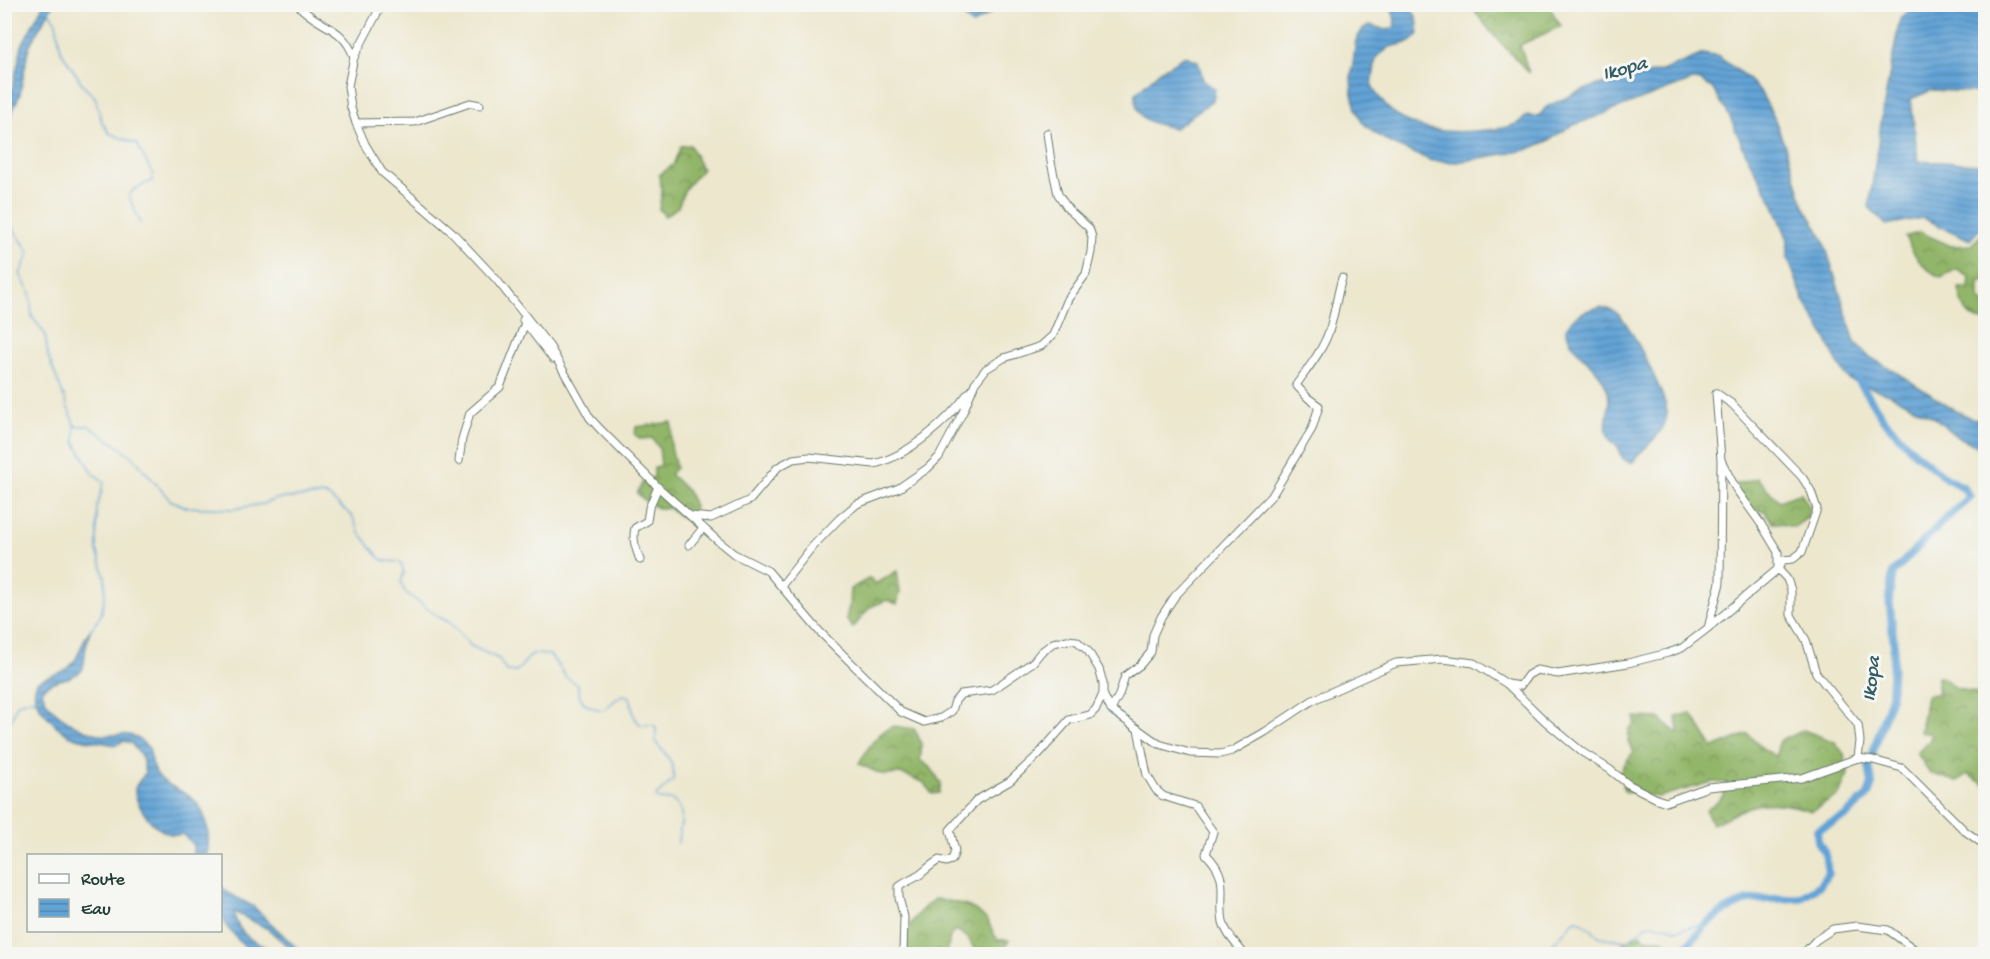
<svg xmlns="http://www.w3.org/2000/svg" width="1990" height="959" viewBox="0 0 1990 959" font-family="'Gochi Hand',sans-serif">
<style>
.forest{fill:url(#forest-crowns);stroke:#587a4e;stroke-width:1.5}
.water{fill:url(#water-rules);stroke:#407085;stroke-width:1.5}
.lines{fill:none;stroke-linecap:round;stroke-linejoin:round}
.stream{stroke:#62a3d6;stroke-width:1.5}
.river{stroke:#62a3d6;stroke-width:8}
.minor-casing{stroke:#67786a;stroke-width:9}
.minor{stroke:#fff;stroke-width:7}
.labels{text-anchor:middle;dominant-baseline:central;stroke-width:6;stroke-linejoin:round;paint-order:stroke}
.water-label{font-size:20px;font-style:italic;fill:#335c65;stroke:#f6f6f2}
</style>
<defs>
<pattern id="forest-crowns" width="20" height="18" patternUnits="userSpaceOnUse" patternTransform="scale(1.5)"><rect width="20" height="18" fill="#92b669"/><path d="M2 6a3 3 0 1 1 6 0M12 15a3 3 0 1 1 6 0" fill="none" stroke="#779557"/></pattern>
<pattern id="water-rules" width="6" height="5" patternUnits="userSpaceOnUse" patternTransform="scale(1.5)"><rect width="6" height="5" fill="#62a3d6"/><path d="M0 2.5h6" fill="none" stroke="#5086ae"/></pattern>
</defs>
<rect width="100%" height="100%" fill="#f6f6f2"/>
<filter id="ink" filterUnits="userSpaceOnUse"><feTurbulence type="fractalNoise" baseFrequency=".0167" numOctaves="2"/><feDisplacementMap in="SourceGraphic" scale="12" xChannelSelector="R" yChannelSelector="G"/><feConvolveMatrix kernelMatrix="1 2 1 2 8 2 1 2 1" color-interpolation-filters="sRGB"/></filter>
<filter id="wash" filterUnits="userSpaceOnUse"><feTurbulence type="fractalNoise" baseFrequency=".008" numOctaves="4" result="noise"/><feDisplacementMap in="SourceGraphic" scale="24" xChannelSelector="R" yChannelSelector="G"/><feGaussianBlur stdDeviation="1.35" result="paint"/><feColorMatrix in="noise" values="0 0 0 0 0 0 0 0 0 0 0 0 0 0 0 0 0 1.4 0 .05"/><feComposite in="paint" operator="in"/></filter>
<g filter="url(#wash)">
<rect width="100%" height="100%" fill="#ece7cd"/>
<g class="forest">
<polygon points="1470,5 1548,5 1561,26 1520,45 1529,73 1491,32"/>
<polygon points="690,145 702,169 685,189 678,207 665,216 659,209 662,192 659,175 673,165 681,146"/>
<path d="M1985,231V281H1979V299L1985,305V319L1984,321C1965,319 1962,304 1959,288H1969L1970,276L1957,269L1941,277C1922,269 1914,255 1905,237L1920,232L1951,246L1971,245Z"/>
<polygon points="672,422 671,446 676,468 670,474 688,492 694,506 688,522 668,508 657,508 644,500 637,493 643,482 654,477 654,468 661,465 659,448 652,438 641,439 635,435 636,427"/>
<polygon points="1757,478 1779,501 1801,493 1810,508 1807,518 1794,527 1772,522 1765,511 1757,510 1736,496 1734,485"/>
<polygon points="897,571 900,592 897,604 887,600 870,607 853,628 846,619 849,606 850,589 870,578 875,584"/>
<polygon points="1937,677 1943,678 1956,688 1985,695 1985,785 1967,774 1957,782 1930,773 1917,753 1929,741 1932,734 1920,732 1926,696 1938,693"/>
<path d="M1691,713L1713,748L1748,734L1762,748L1776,757L1779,741L1804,730L1835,742L1844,754L1848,774L1839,795L1812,811C1789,804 1765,799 1742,810C1732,814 1723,820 1712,824L1706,811L1723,796L1727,783L1712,782L1658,797L1624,791L1623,780L1618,773C1625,767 1627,758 1634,752L1628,742L1629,729L1635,724V717L1659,718L1678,734L1677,717Z"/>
<path d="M894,726L914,729C921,740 923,747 920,760L931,768L941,783L939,793L932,794L923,782L902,774L883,775L859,764C868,748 877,732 894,726Z"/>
<path d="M934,899C951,901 972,904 985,918C990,923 993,933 997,940H1009L1002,954H977L968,938L956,930L950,936L947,954H902C905,928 914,915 934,899Z"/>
<polygon points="1641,934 1645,938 1664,940 1672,947 1666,954 1631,954 1623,942"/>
</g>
<g class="water">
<polygon points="43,5 53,5 29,46 20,94 5,129 5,111 12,90 22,45"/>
<polygon points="952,5 1003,5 972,25"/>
<path d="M1387,5H1409L1417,18L1419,34L1411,42L1390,47L1376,58L1372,86C1377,93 1382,103 1389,109C1415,133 1452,134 1486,130C1505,127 1513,129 1528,115L1534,117L1540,115L1546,107L1576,93L1604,83L1662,71L1703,54L1719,57L1746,77L1761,93L1774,117L1790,160L1804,206L1823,238L1855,342L1868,356L1899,374L1948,406L1972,419L1985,421V455L1977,446L1957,436L1935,418L1891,395L1849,380L1837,362L1825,336L1804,301L1787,256L1788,240L1774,205L1746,154L1729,115L1712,88L1701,81L1693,80L1569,127L1548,141L1527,150L1457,162L1432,161L1392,144L1373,132L1362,122L1356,109L1352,94L1351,78L1356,40L1363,29L1370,25L1386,30L1394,28C1396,18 1394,12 1387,5Z"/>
<polygon points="1916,5 1979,5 1985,8 1985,105 1975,92 1932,90 1911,99 1918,161 1980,164 1985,170 1985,223 1970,240 1923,218 1886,225 1869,207 1883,109 1900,19"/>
<path d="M1185,56L1198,61L1203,80L1215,89L1213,100L1175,128C1153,125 1133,120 1136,93L1161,70Z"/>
<path d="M1600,307C1608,308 1615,310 1621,317C1632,329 1667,398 1667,413C1666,435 1643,446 1633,462C1624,463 1620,456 1619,448C1594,430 1615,412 1607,389C1599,363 1571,356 1566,328C1574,315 1585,310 1600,307Z"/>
<path d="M90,630C89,637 86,645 85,653C84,668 85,672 68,678C58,681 51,681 42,689C44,712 81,731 102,735C111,736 122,733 130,735C137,736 144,744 149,748C151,754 152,766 155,771C161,782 174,788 185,793C207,806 211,833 207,855H193V844L182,834C162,841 134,808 135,789C136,783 142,779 145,773L142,757L131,743L123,741L116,745C75,737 70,744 41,709C35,700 32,692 37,682C46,676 59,675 68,668C80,659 81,641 90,630Z"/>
<path d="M221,886L228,893L253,906L303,954H293L292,950L268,929L234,912C237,940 267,949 290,954H254L248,951L226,926L221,910Z"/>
</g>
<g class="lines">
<g class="stream">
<polyline points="48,10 56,22 61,51 85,88 95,97 102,122 109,133 137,144 152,173 153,180 133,190 129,196 140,223"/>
<polyline points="4,191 9,223 26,247 29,254 20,274 30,293 32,317 45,334 48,356 75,426 75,442 93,473 104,482 97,508 97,550 105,577 105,594 101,615 90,631"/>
<path d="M75,426H89L131,455L170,500L186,507L233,509L263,504L275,499L325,495L329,497L352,516L359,532L379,557L385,561L400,562L404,572L401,583L405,592L439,617L449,622L471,646L499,659L506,671L516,672L532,654L550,655L566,677L578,685C578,702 587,708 603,710L622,695L629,696C636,708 628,714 641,725C661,723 655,728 656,743C667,755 675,763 673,780L656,796L658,799L672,800C688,813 679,825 678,843"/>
<polyline points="4,735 18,703 35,698"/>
<polyline points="1481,954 1489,949 1521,946 1532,954 1539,954"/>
<path d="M1540,954C1553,947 1563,932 1575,920L1581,921L1600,937L1627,941L1646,926L1653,924L1664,925L1677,930L1706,924"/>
</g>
<polyline class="river" points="1680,954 1706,924 1724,911 1748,900 1800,898 1820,885 1828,873 1825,854 1818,841 1817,830 1846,816 1868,795 1872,784 1869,765 1891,696 1894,645 1889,597 1893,573 1940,524 1970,497 1963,487 1947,479 1914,452 1883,419 1855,375"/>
</g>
</g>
<g filter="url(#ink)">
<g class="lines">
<g class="minor-casing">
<g id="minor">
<path d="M297,4C319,29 342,24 354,57"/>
<polyline points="382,4 354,57 348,86 351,108 356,123 365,144 382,172 452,232 496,279 550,347 590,418 600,429 658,487 718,541 734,554 768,571 819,631 901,712 924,722 941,718 952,711 955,701 961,694 992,690 1033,662 1041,652 1053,643 1067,640 1077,641 1088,651 1099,669 1103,683 1103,694 1111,710 1159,744 1190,753 1220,754 1232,751 1265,732 1313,700 1396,663 1443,659 1474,663 1507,684 1545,721 1582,752 1609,769 1628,784 1657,799 1666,802 1708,787 1802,778 1858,758 1873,760 1902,768 1965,831 1986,846"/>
<polyline points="356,123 415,122 470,103 480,105"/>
<polyline points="523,320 553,359"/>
<polyline points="459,461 462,439 470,413 500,387 525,323"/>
<polyline points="1722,462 1736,489 1761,524 1778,552 1778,569 1787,579 1791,590 1791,615 1806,640 1816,673 1858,725 1860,741 1858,758"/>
<path d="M691,516L711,518L750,500L778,467L793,459L809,457L874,464C908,456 948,421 968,393"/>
<polyline points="689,545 703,528"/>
<path d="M640,560C636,549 632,539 635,528L647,521L649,508L658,487"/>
<polyline points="782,585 812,547 839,519 857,504 899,488 928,468 939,457 963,412 975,383 986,369 1004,358 1041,346 1053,335 1068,299 1086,274 1091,252 1092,237 1089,228 1068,209 1058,194 1051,162 1047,133"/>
<polyline points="1709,627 1778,569 1783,560 1793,559 1802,552 1817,509 1811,491 1802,477 1732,404 1716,393"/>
<polyline points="1507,684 1520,686 1528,675 1537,670 1558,674 1628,663 1668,653 1682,648 1708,628 1720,583 1721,460 1716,393"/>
<path d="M1111,710L1119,695L1125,676L1140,665L1151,652L1153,635L1161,617L1175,596L1273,494L1312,429L1319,406L1308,398L1296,385C1308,368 1324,349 1330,328C1335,312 1337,295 1342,278"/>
<path d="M1138,729L1147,775L1156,790L1163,796L1195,806L1213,832L1206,854C1231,879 1218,893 1223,922C1226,935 1237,944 1244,954"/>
<path d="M903,954L904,917L899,898V887C906,881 915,879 922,873C928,868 932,864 939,860L946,862L952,860L955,851L950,830L977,800L1010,781L1038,755L1069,720L1090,715L1096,709L1103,694"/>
<polyline points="1806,954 1806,951 1816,940 1833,929 1857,926 1888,930 1921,954"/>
</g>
</g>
<use href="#minor" class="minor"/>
</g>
</g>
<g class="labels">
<g class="water-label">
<text transform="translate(1625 70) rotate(-15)">Ikopa</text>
<text transform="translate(1873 679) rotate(-83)">Ikopa</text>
</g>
</g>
<rect width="1990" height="959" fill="none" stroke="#f6f6f2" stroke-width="24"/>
<rect x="27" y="854" width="195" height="78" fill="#f6f6f2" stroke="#a0aca6" stroke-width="1.5"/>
<rect x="39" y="874" width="30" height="9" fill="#ffffff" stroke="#a0aca6" stroke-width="1.5"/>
<text x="81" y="884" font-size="18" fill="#1f3d34">Route</text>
<rect x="39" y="899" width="30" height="18" fill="url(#water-rules)" stroke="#a0aca6" stroke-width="1.5"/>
<text x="81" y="914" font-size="18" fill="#1f3d34">Eau</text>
</svg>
